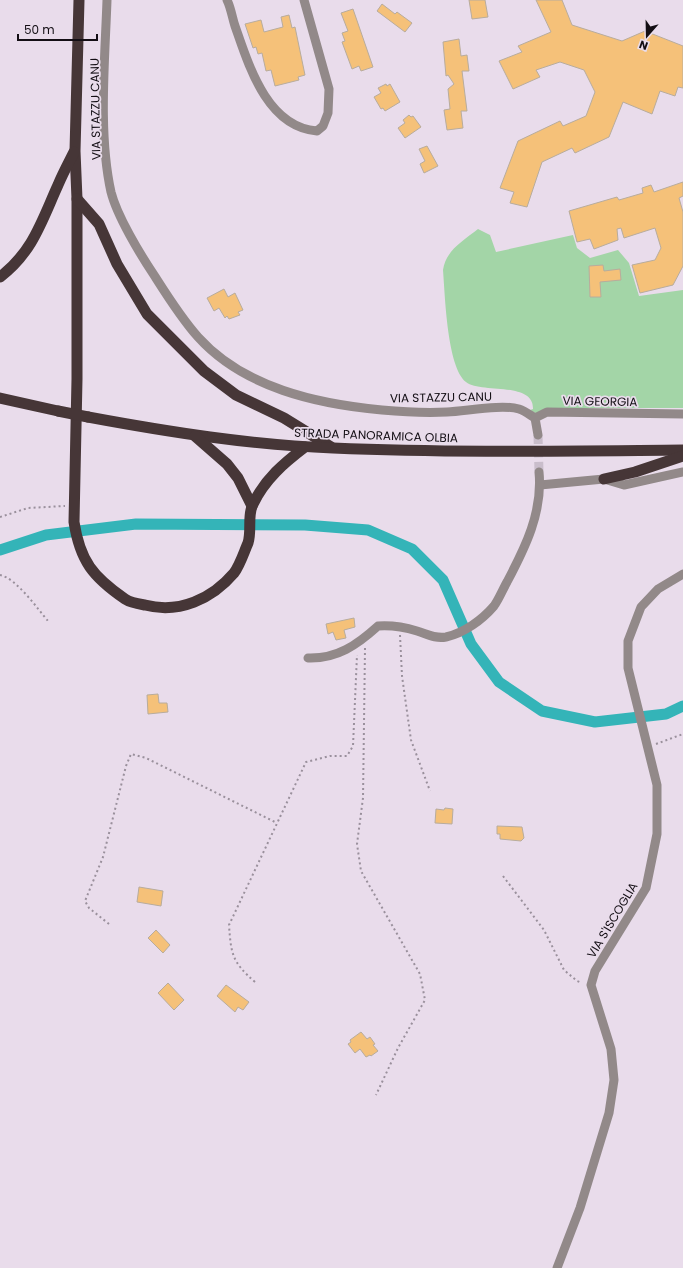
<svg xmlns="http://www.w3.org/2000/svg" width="683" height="1268" viewBox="0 0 683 1268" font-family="Poppins,sans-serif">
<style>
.pitch{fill:#a3d5a7}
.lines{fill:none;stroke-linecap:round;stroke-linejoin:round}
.canal{stroke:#34b4b8;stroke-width:11}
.building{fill:#f5c179;stroke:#b8ac9d}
.minor-tunnel{stroke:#c9bdcb;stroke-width:9;stroke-dasharray:9 4.5;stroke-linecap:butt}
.path{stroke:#9a909c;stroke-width:2;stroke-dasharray:2 3;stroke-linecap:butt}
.minor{stroke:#928989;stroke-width:9}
.trunk{stroke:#463637;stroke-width:11}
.trunk-bridge{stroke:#463637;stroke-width:11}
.labels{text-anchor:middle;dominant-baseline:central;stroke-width:3.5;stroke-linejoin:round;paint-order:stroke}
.street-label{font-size:12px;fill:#130e14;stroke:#e9dceb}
</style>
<rect width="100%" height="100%" fill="#e9dceb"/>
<path class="pitch" d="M478,229L490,235L496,252L573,235L577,248L590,258L618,250L629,263L639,296L683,290V408H591L549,413L541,416L530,410L533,409C534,381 481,394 466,382C447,367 445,295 443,270C446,250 463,241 478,229Z"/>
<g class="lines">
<polyline class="canal" points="0,550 46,535 136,524 305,525 368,530 412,549 443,580 471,644 499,682 542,711 595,722 666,714 683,706"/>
</g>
<g class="building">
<polygon points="469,0 485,0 488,17 472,19"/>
<polygon points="536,0 562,0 572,25 622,41 645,31 683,46 683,88 678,87 675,96 660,91 652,114 623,102 609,137 575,153 572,148 542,162 527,207 510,203 514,192 500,188 518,141 560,121 563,126 586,116 595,92 584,70 560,62 536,70 540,77 513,89 499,61 522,52 518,46 551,32"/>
<polygon points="382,4 395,14 397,12 412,23 405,32 377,11"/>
<polygon points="353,9 373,67 361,71 359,66 352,69 342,42 345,41 342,33 348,31 341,13"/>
<polygon points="289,15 292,28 295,27 305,75 298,77 299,80 275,86 271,70 266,71 262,53 258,54 256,47 253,48 245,24 261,20 264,32 283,27 281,17"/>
<polygon points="459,39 461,56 467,55 469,71 462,71 467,111 461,111 463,128 447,130 444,110 450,109 448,89 454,84 448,75 446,76 443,42"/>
<polygon points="386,84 387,86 390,84 400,102 385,111 383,108 381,109 374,97 381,93 378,88"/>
<polygon points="409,115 411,117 413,116 421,127 405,138 398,128 405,123 403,120"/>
<polygon points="427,146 438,166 424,173 420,164 425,161 419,149"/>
<polygon points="683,182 683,196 679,198 683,212 683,266 673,285 640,293 632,265 655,260 661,248 655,228 624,238 621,228 617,229 618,240 594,249 590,239 577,242 569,211 617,197 619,200 643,193 642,188 651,185 654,192"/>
<polygon points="603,265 604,271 620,269 621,280 600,282 601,297 590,297 589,266"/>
<polygon points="224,289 228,297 235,293 243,310 238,312 240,315 229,319 227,316 225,318 219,308 214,311 207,298"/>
<polygon points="354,618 355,627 344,630 346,638 336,640 333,632 328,634 326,624"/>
<polygon points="158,694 159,703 167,703 168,712 148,714 147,695"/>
<polygon points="445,808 453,809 452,824 435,823 436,809 444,810"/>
<polygon points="497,826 522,827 524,838 521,841 500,839 500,834 497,834"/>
<polygon points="139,887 163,891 161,906 137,902"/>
<polygon points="156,930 170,945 163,953 148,938"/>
<polygon points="168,983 184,1000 174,1010 158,993"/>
<polygon points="226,985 249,1002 243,1010 238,1007 235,1012 217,996"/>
<polygon points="361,1032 367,1039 370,1037 375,1044 373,1045 378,1051 371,1056 370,1055 366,1057 360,1049 355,1053 348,1044 351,1042 350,1040"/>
</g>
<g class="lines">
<polyline class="minor-tunnel" points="538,435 539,472"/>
<g class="path">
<polyline points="0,517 28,508 65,506"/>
<path d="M0,575C16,578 37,608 48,621"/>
<polyline points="400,635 402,676 411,740 430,791"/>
<polyline points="365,648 363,798 357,844 361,871 420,974 425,1000 398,1048 376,1095"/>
<polyline points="656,744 683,734"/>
<polyline points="503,876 544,930 564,970 577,981 582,983"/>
<polyline points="109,924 89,908 85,901 103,857 126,766 131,754 146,758 277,823"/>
<path d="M255,982C232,962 231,954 229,925L306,762L330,756H347L353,746L357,655"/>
</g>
<g class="minor">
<path d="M107,0C105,60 98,133 111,192C117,216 140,254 154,275C168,297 181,318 198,337C244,388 317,404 382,410C404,412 426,413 447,412C467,411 502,404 519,409C525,411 530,415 535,418"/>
<path d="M227,0C231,8 232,17 235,26C249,66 267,127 317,131L323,126L328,113L329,89L304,0"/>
<polyline points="538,435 535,418 547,412 683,414"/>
<polyline points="540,485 604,479 624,485 683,472"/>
<path d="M308,658C337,659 357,645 378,626C392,625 404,627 417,631C427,634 435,639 446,637C464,633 482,620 494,606C499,599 503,589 507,582C525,548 543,512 539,472"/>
<polyline points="557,1268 580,1208 609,1113 614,1080 611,1049 591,985 595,971 646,888 657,834 657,785 628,668 628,641 641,607 658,589 683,574"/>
</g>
<g class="trunk">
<path d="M79,0L75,151L77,199V379L74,522C80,561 93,577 125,599C131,603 139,604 145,605C179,614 212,599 234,573C240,565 244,552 248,543C252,531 247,515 253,504C265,479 284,463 305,447"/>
<polyline points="77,199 99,224 117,264 147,314 204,371 236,395 284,418 331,447"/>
<path d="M0,277C33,252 42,220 58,185C63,173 69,162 74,152"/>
<polyline points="0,398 58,411"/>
<path d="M88,417C169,432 251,445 333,448C450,453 566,451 683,450"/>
<polyline points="195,436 227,464 238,478 252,506"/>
<polyline points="604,479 635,472 683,456"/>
</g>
<polyline class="trunk-bridge" points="58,411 88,417"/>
</g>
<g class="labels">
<g class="street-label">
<text transform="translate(95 109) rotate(-91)">VIA STAZZU CANU</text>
<text transform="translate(441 397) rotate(-1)">VIA STAZZU CANU</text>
<text transform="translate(600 401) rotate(1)">VIA GEORGIA</text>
<text transform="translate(376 435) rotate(2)">STRADA PANORAMICA OLBIA</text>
<text transform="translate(612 920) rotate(-59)">VIA S'ISCOGLIA</text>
</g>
</g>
<g transform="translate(647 36) rotate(200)" stroke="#e9dceb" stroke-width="3" paint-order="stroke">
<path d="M0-3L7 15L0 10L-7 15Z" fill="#130e14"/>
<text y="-6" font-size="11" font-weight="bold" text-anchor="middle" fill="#130e14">N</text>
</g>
<path d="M18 34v6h79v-6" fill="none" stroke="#130e14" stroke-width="2"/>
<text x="24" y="34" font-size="12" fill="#130e14" stroke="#e9dceb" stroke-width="3" paint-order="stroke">50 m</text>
</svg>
